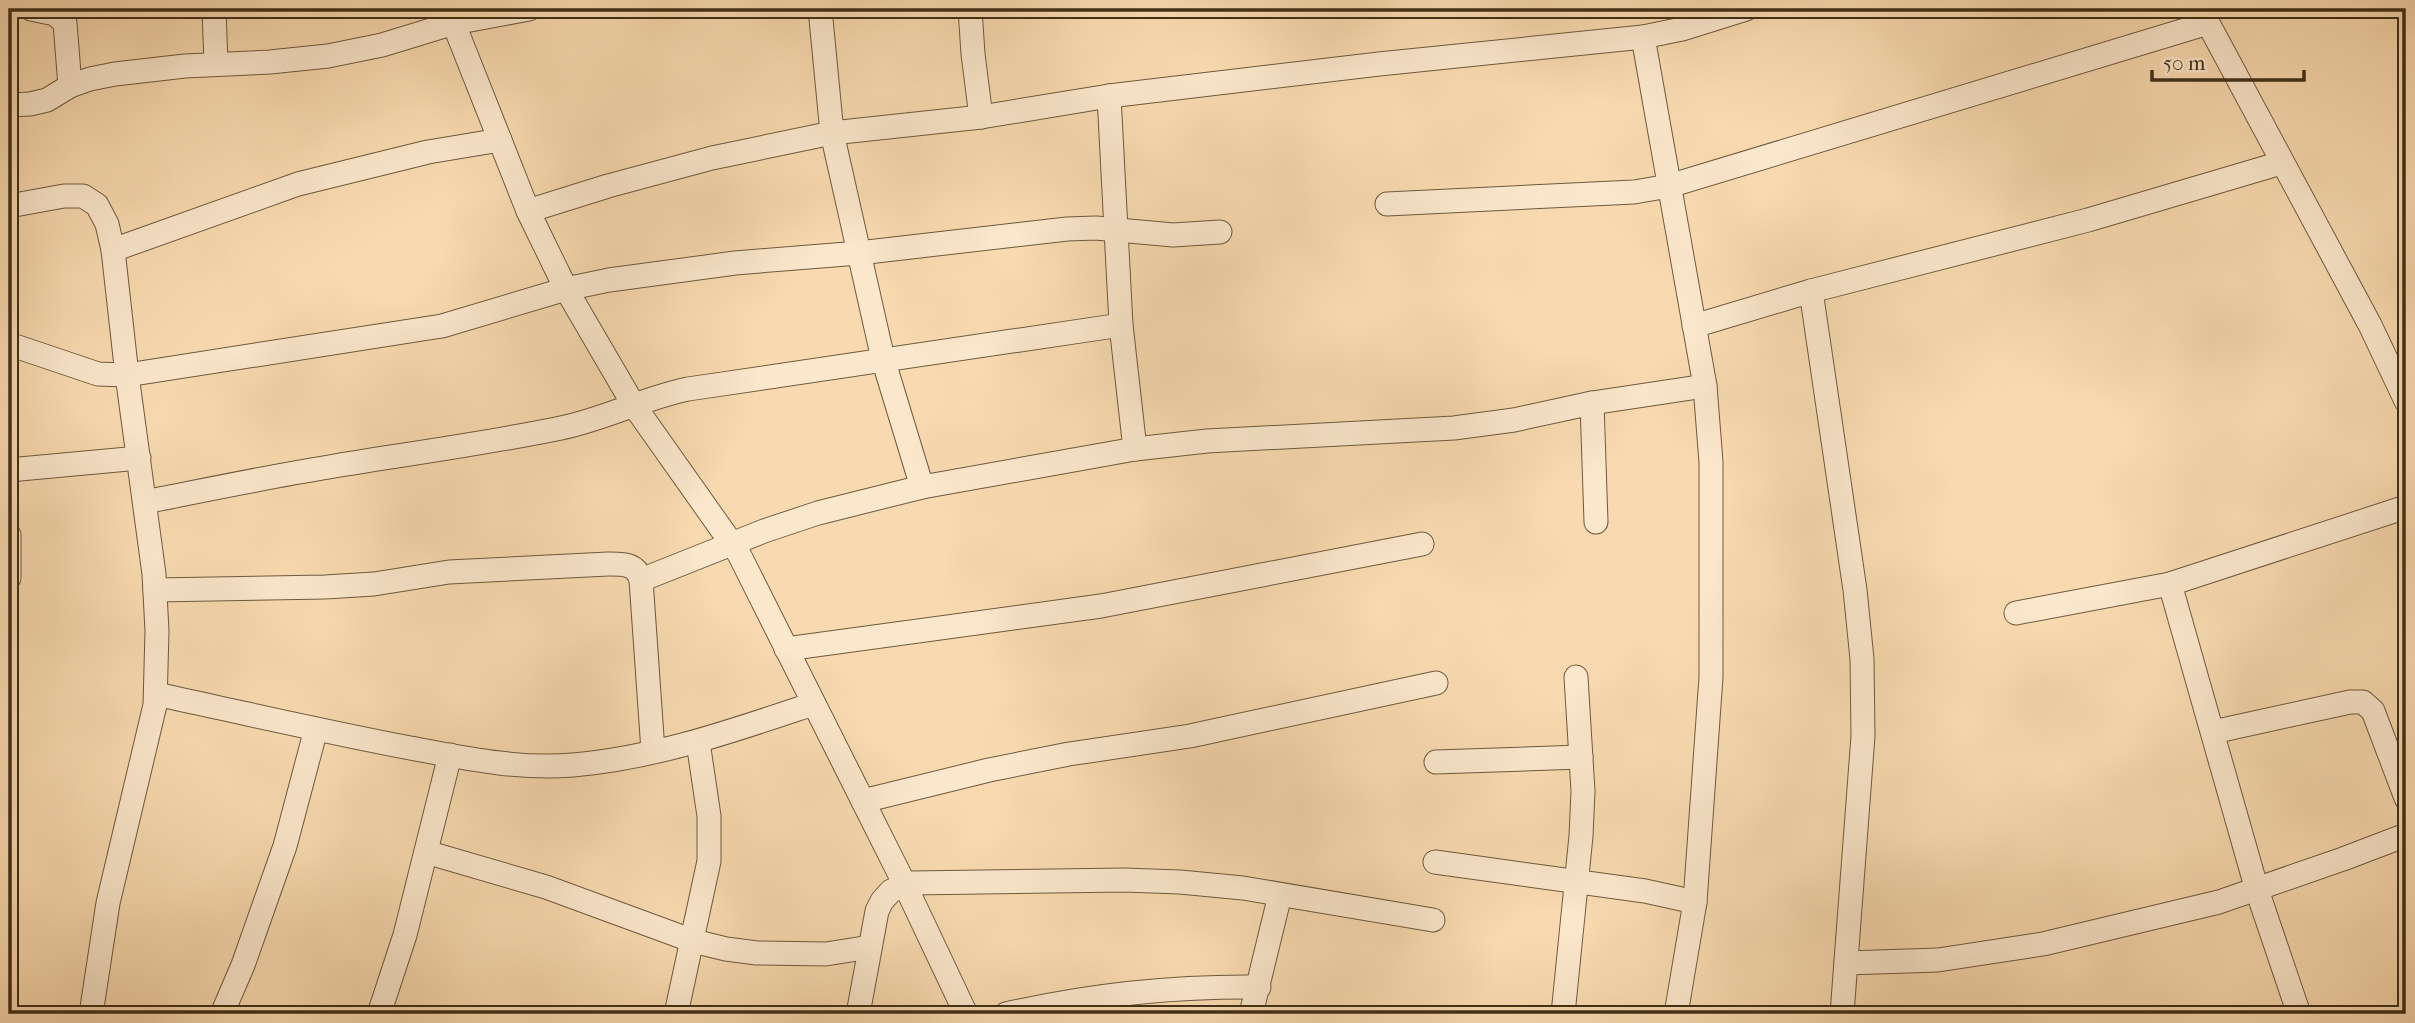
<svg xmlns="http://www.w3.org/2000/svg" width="2415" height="1023" viewBox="0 0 2415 1023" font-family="'IM FELL French Canon',serif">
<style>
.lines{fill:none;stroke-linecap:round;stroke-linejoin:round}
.minor-casing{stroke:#6e5a3d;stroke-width:25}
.minor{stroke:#fbe7cc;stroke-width:23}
</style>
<rect width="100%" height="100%" fill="#f9dab0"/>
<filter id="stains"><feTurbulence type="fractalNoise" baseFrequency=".00286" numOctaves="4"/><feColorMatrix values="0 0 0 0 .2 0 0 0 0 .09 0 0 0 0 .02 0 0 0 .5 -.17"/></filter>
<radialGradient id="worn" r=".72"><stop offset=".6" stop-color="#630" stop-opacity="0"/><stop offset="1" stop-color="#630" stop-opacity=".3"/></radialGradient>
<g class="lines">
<g class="minor-casing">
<g id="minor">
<polyline points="31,9 55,14 65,23 70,86"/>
<polyline points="214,9 216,64"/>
<polyline points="448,9 528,211 566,289 633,404 739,554 905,885 966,1014"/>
<polyline points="820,9 832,133 883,359 922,487"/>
<polyline points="970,9 973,54 981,117"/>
<polyline points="2201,10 2370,325 2406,401"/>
<polyline points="1643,37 1705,386 1711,462 1711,677 1695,902 1676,1014"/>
<polyline points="1109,96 1121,325 1135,449"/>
<polyline points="9,105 30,104 47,100 70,86 90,79 115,74 185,66 270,62 328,56 382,45 454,23 529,9"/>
<polyline points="1387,204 1634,192 1669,186 2208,23"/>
<polyline points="9,206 64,196 83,196 97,205 107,224 113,250 127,375 154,574 157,631 155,705 108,903 91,1014"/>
<polyline points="528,211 608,186 712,158 832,133 981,117 1109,96 1379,64 1643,37 1682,29 1746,9"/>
<polyline points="113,250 298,184 428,152 500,140"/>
<polyline points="1811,291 1855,590 1862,659 1863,736 1842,1014"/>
<polyline points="1694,326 1811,291 2088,220 2281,163"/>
<polyline points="9,344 98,374 127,375 442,326 566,289 609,280 735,263 859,253 1067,229 1096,228 1173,235 1220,232"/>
<polyline points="1592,403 1596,522"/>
<polyline points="9,470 139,458"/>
<path d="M145,502C206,490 267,477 329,467C406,454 484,444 561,428C605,419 644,398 688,389L1121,325"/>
<polyline points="9,535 9,578"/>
<polyline points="641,580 764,531 818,513 922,487 1135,449 1207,441 1454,428 1514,420 1592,403 1705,386"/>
<polyline points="2170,584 2257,890 2299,1014"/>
<path d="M155,590L325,587L374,584L449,572L608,564C623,564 636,563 641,580L653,751"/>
<polyline points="2016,613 2170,584 2406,507"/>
<polyline points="786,649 1101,606 1422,544"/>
<path d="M156,694C239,712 322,731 405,747C460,757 517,770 573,765C656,758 735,730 813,704"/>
<polyline points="2213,732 2350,702 2363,702 2373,711 2406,798"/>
<polyline points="1436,762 1581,757"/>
<polyline points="863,801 989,770 1069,754 1190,736 1436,683"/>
<polyline points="426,852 546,887 693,941 726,949 757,953 826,954 870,947"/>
<polyline points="1435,862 1645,891 1695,902"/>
<polyline points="1846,963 1938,960 2043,944 2219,902 2343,859 2406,835"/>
<polyline points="222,1014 243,965 285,846 316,729"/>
<polyline points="379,1014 405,935 450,755"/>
<polyline points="676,1014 709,861 709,816 698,742"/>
<polyline points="858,1014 877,911 882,901 891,891 911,883 1124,880 1180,882 1243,888 1433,920"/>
<path d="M1006,1014C1089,995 1175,986 1259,987"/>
<polyline points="1251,1014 1280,895"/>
<polyline points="1563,1014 1581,836 1583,791 1576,677"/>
</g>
</g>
<use href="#minor" class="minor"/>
</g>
<rect width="2415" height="1023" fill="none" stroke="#f9dab0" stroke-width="35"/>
<rect x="10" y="10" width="2394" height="1002" fill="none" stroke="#402f17" stroke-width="3.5"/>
<rect x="18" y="18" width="2380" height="988" fill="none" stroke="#402f17" stroke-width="2"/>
<path d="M2152 70v10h152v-10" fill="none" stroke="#402f17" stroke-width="3.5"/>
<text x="2163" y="70" font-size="21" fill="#402f17" stroke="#fbe7cc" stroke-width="5" paint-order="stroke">50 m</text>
<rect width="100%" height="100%" filter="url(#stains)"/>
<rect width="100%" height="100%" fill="url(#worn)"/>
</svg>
